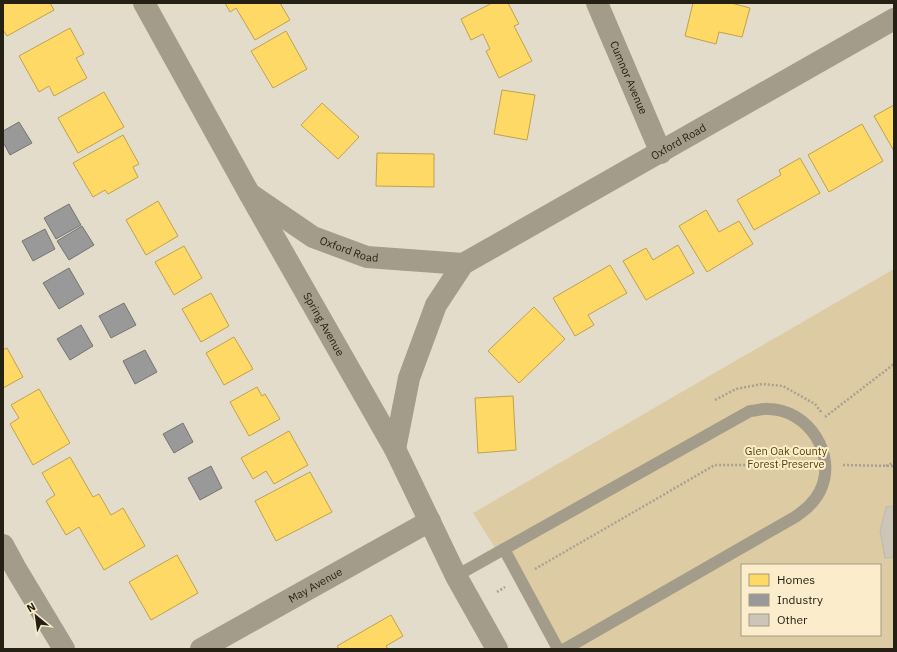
<svg xmlns="http://www.w3.org/2000/svg" width="897" height="652" viewBox="0 0 897 652" font-family="'IBM Plex Sans',sans-serif">
<style>
.green{fill:#ddcca3;fill-rule:evenodd}
.homes{fill:#ffd966;stroke:#bea24d}
.industry{fill:#999;stroke:#767571}
.building{fill:#ccc6b8;stroke:#bfb9ab}
.lines{fill:none;stroke-linecap:round;stroke-linejoin:round}
.path{stroke:#a8a092;stroke-width:2.5;stroke-dasharray:2 2;stroke-linecap:butt}
.lane{stroke:#a49c8a;stroke-width:12}
.street{stroke:#a49c8a;stroke-width:22}
.labels{text-anchor:middle;dominant-baseline:central;stroke-width:4;stroke-linejoin:round;paint-order:stroke}
.street-label{font-size:11px;fill:#252014;stroke:#fbedcc}
.park-label{font-size:11px;fill:#5a4403;stroke:#fbedcc}
</style>
<rect width="100%" height="100%" fill="#e4dcca"/>
<path class="green" d="M894,269V649H559L473,513ZM742,565H880V635H742Z"/>
<g class="homes">
<polygon points="3,3 50,3 54,10 7,36 3,30"/>
<polygon points="225,3 280,3 290,20 255,40 236,8 230,12"/>
<polygon points="492,3 508,3 519,24 514,26 532,61 499,78 486,51 490,49 483,34 471,40 461,19"/>
<polygon points="693,3 731,3 750,8 742,37 719,32 716,44 685,36"/>
<polygon points="70,28 84,54 76,58 87,78 54,96 49,86 39,92 19,56"/>
<polygon points="286,31 307,69 273,88 251,51"/>
<polygon points="502,90 535,95 527,140 494,134"/>
<polygon points="104,92 124,127 78,153 58,118"/>
<polygon points="322,103 359,137 338,159 301,125"/>
<polygon points="894,105 894,151 874,116"/>
<polygon points="862,124 883,161 829,192 808,155"/>
<polygon points="123,135 139,164 133,167 138,177 108,194 105,190 93,197 73,163"/>
<polygon points="377,153 434,154 434,187 376,186"/>
<polygon points="800,158 820,193 754,230 737,200 781,175 779,170"/>
<polygon points="158,201 178,236 146,255 126,220"/>
<polygon points="706,210 719,232 739,221 753,244 707,272 679,226"/>
<polygon points="678,245 694,273 646,300 623,261 646,248 653,260"/>
<polygon points="184,246 202,278 174,295 155,262"/>
<polygon points="610,265 627,293 588,315 594,325 575,336 553,298"/>
<polygon points="211,293 229,326 201,342 182,309"/>
<polygon points="534,307 565,339 519,383 488,351"/>
<polygon points="234,337 253,369 224,385 206,353"/>
<polygon points="7,348 23,377 3,388 3,350"/>
<polygon points="257,387 262,396 265,394 280,419 249,436 230,402"/>
<polygon points="39,389 70,443 33,465 10,424 19,418 11,405"/>
<polygon points="513,396 516,450 478,453 475,398"/>
<polygon points="289,431 308,465 274,484 266,471 253,479 241,458"/>
<polygon points="70,457 93,497 99,494 111,515 123,508 145,546 104,570 79,527 66,535 46,501 55,495 42,473"/>
<polygon points="310,472 332,512 276,541 255,501"/>
<polygon points="177,555 198,593 151,620 129,582"/>
<polygon points="391,615 403,636 386,646 388,649 339,649 337,646"/>
</g>
<g class="industry">
<polygon points="19,122 32,143 10,155 3,142 3,131"/>
<polygon points="69,204 81,225 56,239 44,218"/>
<polygon points="82,226 94,245 69,260 57,241"/>
<polygon points="45,229 55,249 33,261 22,241"/>
<polygon points="69,268 84,294 59,309 43,283"/>
<polygon points="124,303 136,325 111,338 99,316"/>
<polygon points="81,325 93,346 70,360 57,339"/>
<polygon points="145,350 157,372 135,384 123,361"/>
<polygon points="183,423 193,442 174,453 163,434"/>
<polygon points="211,466 222,488 200,500 188,478"/>
</g>
<polygon class="building" points="894,506 894,557 885,558 880,531 886,507"/>
<g class="lines">
<g class="path">
<polyline points="715,400 736,389 762,384 783,386 815,404 822,413"/>
<polyline points="825,417 894,364"/>
<polyline points="843,465 894,466"/>
<polyline points="886,466 894,462"/>
<polyline points="535,569 715,465 808,465"/>
<polyline points="497,592 505,587"/>
</g>
<g class="lane">
<polyline points="504,549 558,649"/>
<path d="M456,576L750,411C756,411 763,408 768,409C808,409 838,455 820,491C814,503 805,510 795,517L565,649"/>
</g>
<g class="street">
<path id="s1" d="M144,3L249,193L395,449L456,576L497,649"/>
<path id="s2" d="M597,3L661,153"/>
<path id="s3" d="M253,196L313,237L367,257L463,264"/>
<path id="s4" d="M395,449L409,378L436,305L463,264L894,19"/>
<polyline points="3,545 16,569 64,649"/>
<path id="s5" d="M201,649L430,521"/>
</g>
</g>
<g class="labels">
<g class="street-label">
<text stroke="none"><textPath href="#s2" startOffset="81">Cumnor Avenue</textPath></text>
<text stroke="none"><textPath href="#s4" startOffset="447">Oxford Road</textPath></text>
<text stroke="none"><textPath href="#s3" startOffset="111">Oxford Road</textPath></text>
<text stroke="none"><textPath href="#s1" startOffset="368">Spring Avenue</textPath></text>
<text stroke="none"><textPath href="#s5" startOffset="131">May Avenue</textPath></text>
</g>
<g class="park-label">
<text x="786" y="451">Glen Oak County<tspan x="786" dy="13">Forest Preserve</tspan></text>
</g>
</g>
<rect width="897" height="652" fill="none" stroke="#252014" stroke-width="8"/>
<rect x="741" y="564" width="140" height="72" fill="#fbedcc" stroke="#a59b82"/>
<rect x="749" y="574" width="20" height="12" fill="#ffd966" stroke="#a59b82"/>
<text x="777" y="584" font-size="12" fill="#252014">Homes</text>
<rect x="749" y="594" width="20" height="12" fill="#999999" stroke="#a59b82"/>
<text x="777" y="604" font-size="12" fill="#252014">Industry</text>
<rect x="749" y="614" width="20" height="12" fill="#ccc6b8" stroke="#a59b82"/>
<text x="777" y="624" font-size="12" fill="#252014">Other</text>
<g transform="translate(36 616) rotate(331)" stroke="#fbedcc" stroke-width="3" paint-order="stroke">
<path d="M0-3L7 15L0 10L-7 15Z" fill="#252014"/>
<text y="-6" font-size="11" font-weight="bold" text-anchor="middle" fill="#252014">N</text>
</g>
</svg>
